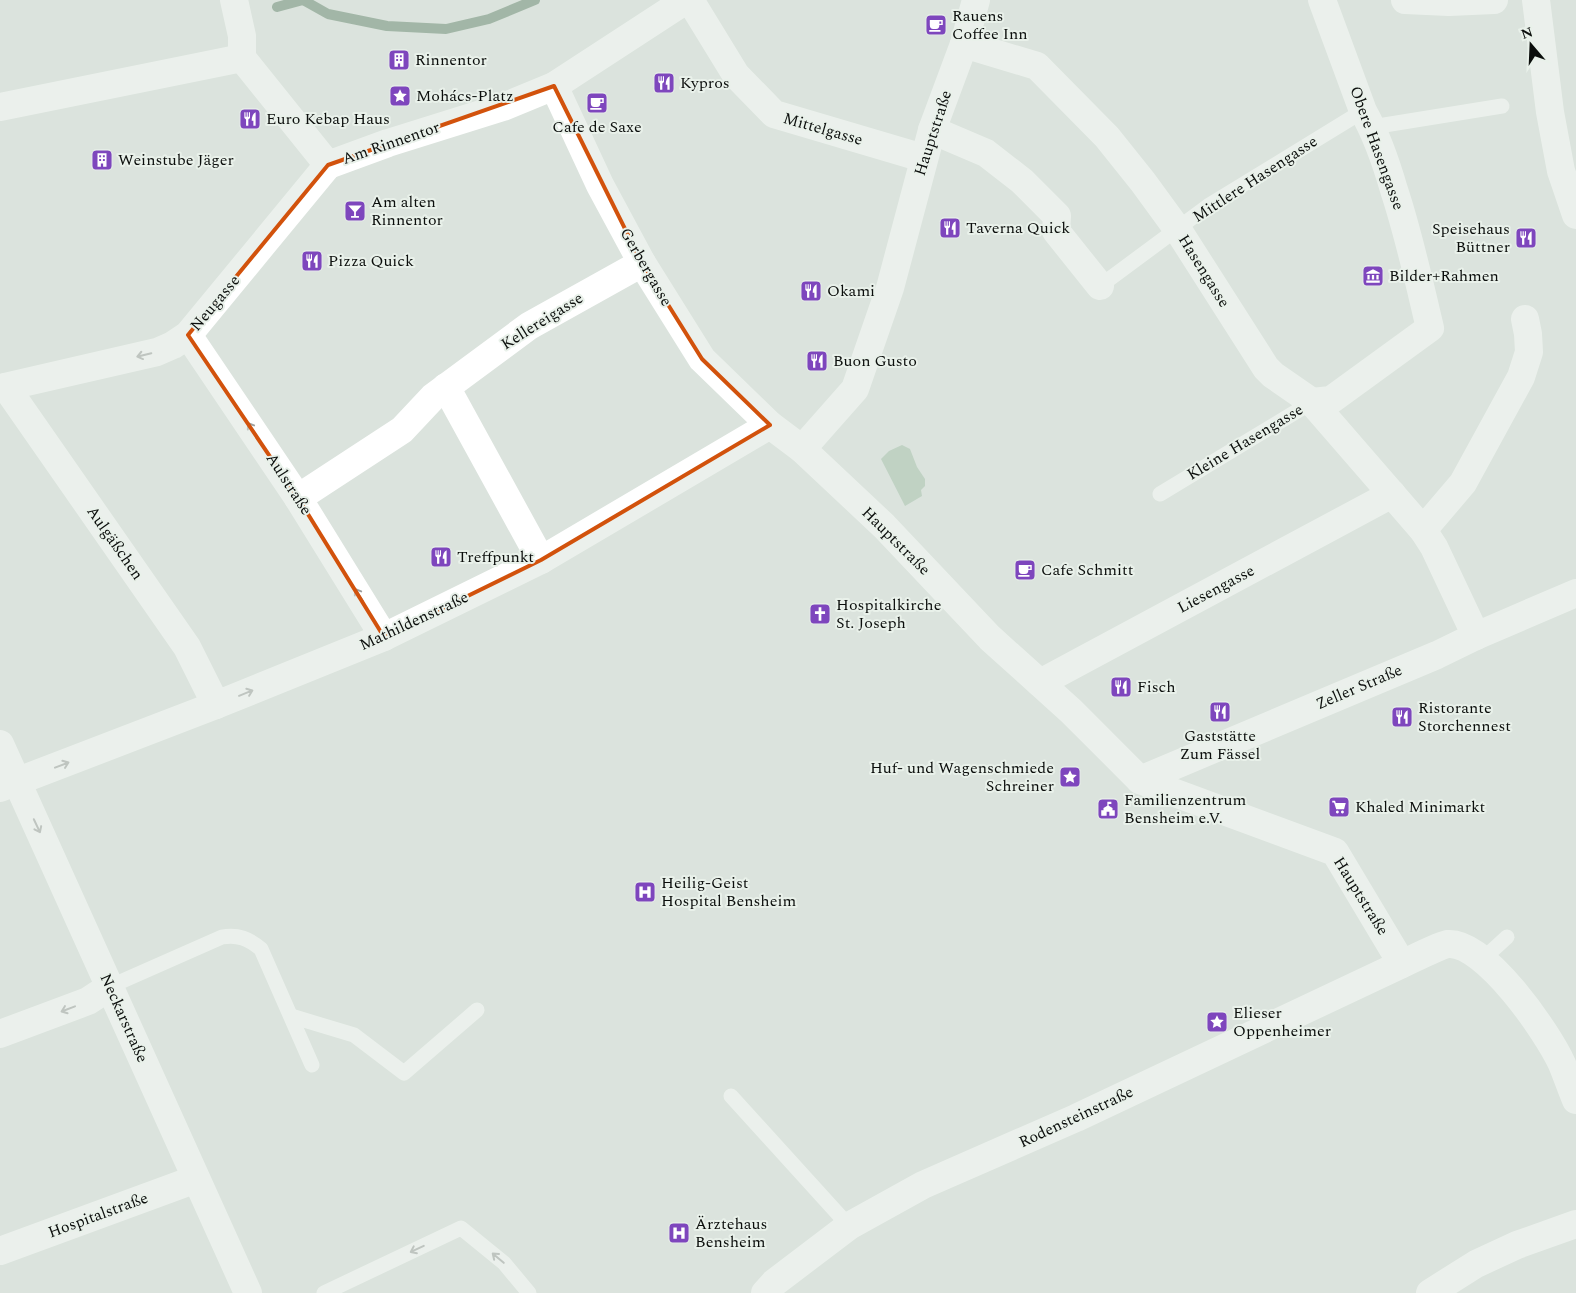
<svg xmlns="http://www.w3.org/2000/svg" width="1576" height="1293" viewBox="0 0 1576 1293" font-family="Spectral,serif">
<style>
.green{fill:#9fbca5}
.lines{fill:none;stroke-linecap:round;stroke-linejoin:round}
.stream{stroke:#5e7f66;stroke-width:10}
.lane{stroke:#fff;stroke-width:15}
.street{stroke:#fff;stroke-width:28}
.secondary{stroke:#fff;stroke-width:28}
.oneway{stroke:#9d9f9e}
.marked{fill:none;stroke:#d2520c;stroke-width:4;stroke-linejoin:round}
.labels{text-anchor:middle;dominant-baseline:central;stroke-width:4;stroke-linejoin:round;paint-order:stroke}
.poi-label{font-size:16px;fill:#0b0e0c;stroke:#e9f1ea;text-anchor:start}
.street-label{font-size:16px;fill:#0b0e0c;stroke:#e9f1ea}
</style>
<rect width="100%" height="100%" fill="#dbe3dd"/>
<polygon class="green" points="902,445 910,449 917,467 925,479 925,486 921,490 922,496 905,506 881,459 889,451"/>
<g class="lines">
<g class="stream">
<polyline points="303,0 328,14 387,26 446,29 489,19 535,0"/>
<polyline points="277,7 303,0"/>
</g>
<g class="lane">
<polyline points="1372,127 1502,106"/>
<polyline points="1100,286 1208,206 1363,111"/>
<polyline points="1160,494 1312,402"/>
<polyline points="1483,959 1507,937"/>
<path d="M111,986L222,937C238,934 249,939 261,949L312,1065"/>
<polyline points="291,1016 354,1035 404,1073 477,1010"/>
<polyline points="731,1096 849,1226"/>
<polyline points="324,1293 461,1228 504,1263 529,1293"/>
</g>
<g class="street">
<polyline points="234,0 242,36 242,58"/>
<polyline points="690,0 736,75 774,114 923,158"/>
<polyline points="1405,0 1449,2 1494,0"/>
<polyline points="1536,0 1550,112 1561,171 1576,215"/>
<polyline points="964,44 1037,66 1107,137 1143,182 1178,230 1266,368 1273,375 1312,402 1423,530 1434,547 1476,636"/>
<polyline points="242,58 328,165 388,143 503,107 554,86 686,0"/>
<polyline points="554,86 600,185 642,263 702,359 770,425 802,449 884,526 990,638 1071,711 1140,780 1335,852 1402,964"/>
<polyline points="0,107 242,58"/>
<polyline points="932,130 986,153 1022,181 1057,216 1056,231 1100,286"/>
<polyline points="188,335 298,498 384,637"/>
<polyline points="6,387 187,647 216,705"/>
<polyline points="446,387 541,560"/>
<polyline points="0,388 157,352 173,345 188,335 328,165"/>
<path d="M1312,402L1331,400L1430,328C1419,282 1409,235 1394,190C1386,162 1377,136 1363,111L1322,0"/>
<polyline points="802,449 855,389 890,288 932,130 964,44 976,0"/>
<polyline points="298,498 402,430 433,397 529,326 642,263"/>
<polyline points="1423,530 1463,483 1521,377 1529,352 1528,334 1525,319"/>
<polyline points="1040,683 1392,494"/>
<polyline points="0,744 248,1293"/>
<polyline points="1140,780 1437,655 1476,636 1576,593"/>
<polyline points="0,788 216,705 384,637 541,560 770,425"/>
<polyline points="0,1034 88,1001 111,986"/>
<polyline points="0,1251 196,1179"/>
<polyline points="1430,1293 1476,1264 1517,1245 1576,1224"/>
</g>
<path class="secondary" d="M765,1293L774,1283L849,1226L923,1185L1076,1118L1402,964C1411,960 1440,945 1448,944C1485,941 1548,1033 1562,1064C1567,1076 1571,1088 1576,1100"/>
</g>
<defs><path id="oneway-shaft" d="M-6 0H5M1.5-3L5.5 0L1.5 3" fill="none" stroke-width="1.6" stroke-linecap="round" stroke-linejoin="round" transform="scale(1.25)"/></defs>
<g class="oneway">
<use href="#oneway-shaft" transform="translate(144 355) rotate(167)"/>
<use href="#oneway-shaft" transform="translate(252 429) rotate(-124)"/>
<use href="#oneway-shaft" transform="translate(359 595) rotate(-122)"/>
<use href="#oneway-shaft" transform="translate(246 693) rotate(-22)"/>
<use href="#oneway-shaft" transform="translate(62 765) rotate(-21)"/>
<use href="#oneway-shaft" transform="translate(37 826) rotate(65)"/>
<use href="#oneway-shaft" transform="translate(68 1009) rotate(159)"/>
<use href="#oneway-shaft" transform="translate(417 1249) rotate(155)"/>
<use href="#oneway-shaft" transform="translate(498 1258) rotate(-140)"/>
</g>
<path d="M0 0H1576V1293H0ZM554,86L642,263L702,359L770,425L541,560L384,637L298,498L188,335L328,165Z" fill="#dbe3dd" fill-opacity=".55" fill-rule="evenodd"/>
<path class="marked" d="M554,86L642,263L702,359L770,425L541,560L384,637L298,498L188,335L328,165Z"/>
<defs>
<g id="cafe-square" transform="scale(1.125)"><rect x="-9" y="-9" width="18" height="18" rx="4" fill="#7e46bd" stroke="#e9f1ea"/><path d="M-5.5-4.5H6V0H3Q3 3.5 0 3.5H-2.5Q-5.5 3.5-5.5 0ZM3-3.2v2h1.7v-2ZM-6 4.5H4V6H-6Z" fill="#fff"/></g>
<g id="building-square" transform="scale(1.125)"><rect x="-9" y="-9" width="18" height="18" rx="4" fill="#7e46bd" stroke="#e9f1ea"/><path d="M-4-6H4V6H1V3H-1V6H-4ZM-2.5-4.3h1.7v1.8h-1.7ZM.8-4.3h1.7v1.8H.8ZM-2.5-1h1.7V.8h-1.7ZM.8-1h1.7V.8H.8Z" fill="#fff"/></g>
<g id="restaurant-square" transform="scale(1.125)"><rect x="-9" y="-9" width="18" height="18" rx="4" fill="#7e46bd" stroke="#e9f1ea"/><path d="M-5-6h1v4h1v-4h1v4h1v-4h1v5L-1.5 .5V6h-2V.5L-5-1ZM5-6V6H3V1.5H1.5Q1.5-4 5-6Z" fill="#fff"/></g>
<g id="sight-square" transform="scale(1.125)"><rect x="-9" y="-9" width="18" height="18" rx="4" fill="#7e46bd" stroke="#e9f1ea"/><path d="M0-6L1.8-2.2L6-1.7L2.9 1.2L3.7 5.4L0 3.3L-3.7 5.4L-2.9 1.2L-6-1.7L-1.8-2.2Z" fill="#fff"/></g>
<g id="bar-square" transform="scale(1.125)"><rect x="-9" y="-9" width="18" height="18" rx="4" fill="#7e46bd" stroke="#e9f1ea"/><path d="M-6-5H6L.8 .8V4.5H3.5V6h-7V4.5H-.8V.8Z" fill="#fff"/></g>
<g id="museum-square" transform="scale(1.125)"><rect x="-9" y="-9" width="18" height="18" rx="4" fill="#7e46bd" stroke="#e9f1ea"/><path d="M0-6L6-3V-2H-6V-3ZM-5-1h2V3h-2ZM-1-1h2V3h-2ZM3-1h2V3H3ZM-6 4H6V6H-6Z" fill="#fff"/></g>
<g id="church-square" transform="scale(1.125)"><rect x="-9" y="-9" width="18" height="18" rx="4" fill="#7e46bd" stroke="#e9f1ea"/><path d="M-1.2-6h2.4v3.5h3.3v2.4h-3.3V6h-2.4V-.1h-3.3v-2.4h3.3Z" fill="#fff"/></g>
<g id="supermarket-square" transform="scale(1.125)"><rect x="-9" y="-9" width="18" height="18" rx="4" fill="#7e46bd" stroke="#e9f1ea"/><path d="M-6-5.5h2.5l.6 2H6L4.5 2H-2.5L-4.4-4H-6ZM-1.5 3.2a1.3 1.3 0 1 0 .1 0ZM3 3.2a1.3 1.3 0 1 0 .1 0Z" fill="#fff"/></g>
<g id="civic-square" transform="scale(1.125)"><rect x="-9" y="-9" width="18" height="18" rx="4" fill="#7e46bd" stroke="#e9f1ea"/><path d="M-.6-6.5H3V-4.5H.6V-3L4-1V1h2V6H-6V1h2V-1L-.6-3ZM-1.2 2.5V6h2.4V2.5Z" fill="#fff"/></g>
<g id="hospital-square" transform="scale(1.125)"><rect x="-9" y="-9" width="18" height="18" rx="4" fill="#7e46bd" stroke="#e9f1ea"/><path d="M-5-5h3v3.5h4V-5h3V5h-3V1.5h-4V5h-3Z" fill="#fff"/></g>
</defs>
<g fill-rule="evenodd">
<use href="#cafe-square" x="936" y="25"/>
<use href="#building-square" x="399" y="60"/>
<use href="#restaurant-square" x="664" y="83"/>
<use href="#sight-square" x="400" y="96"/>
<use href="#cafe-square" x="597" y="103"/>
<use href="#restaurant-square" x="250" y="119"/>
<use href="#building-square" x="102" y="160"/>
<use href="#bar-square" x="355" y="211"/>
<use href="#restaurant-square" x="950" y="228"/>
<use href="#restaurant-square" x="1526" y="238"/>
<use href="#restaurant-square" x="312" y="261"/>
<use href="#museum-square" x="1373" y="276"/>
<use href="#restaurant-square" x="811" y="291"/>
<use href="#restaurant-square" x="817" y="361"/>
<use href="#restaurant-square" x="441" y="557"/>
<use href="#cafe-square" x="1025" y="570"/>
<use href="#church-square" x="820" y="614"/>
<use href="#restaurant-square" x="1121" y="687"/>
<use href="#restaurant-square" x="1220" y="712"/>
<use href="#restaurant-square" x="1402" y="717"/>
<use href="#sight-square" x="1070" y="777"/>
<use href="#supermarket-square" x="1339" y="807"/>
<use href="#civic-square" x="1108" y="809"/>
<use href="#hospital-square" x="645" y="892"/>
<use href="#sight-square" x="1217" y="1022"/>
<use href="#hospital-square" x="679" y="1233"/>
</g>
<g class="labels">
<g class="poi-label">
<text x="952" y="16">Rauens<tspan x="952" dy="18">Coffee Inn</tspan></text>
<text x="415" y="60">Rinnentor</text>
<text x="680" y="83">Kypros</text>
<text x="416" y="96">Mohács-Platz</text>
<text x="266" y="119">Euro Kebap Haus</text>
<text x="597" y="127" text-anchor="middle">Cafe de Saxe</text>
<text x="118" y="160">Weinstube Jäger</text>
<text x="371" y="202">Am alten<tspan x="371" dy="18">Rinnentor</tspan></text>
<text x="966" y="228">Taverna Quick</text>
<text x="1510" y="229" text-anchor="end">Speisehaus<tspan x="1510" dy="18">Büttner</tspan></text>
<text x="328" y="261">Pizza Quick</text>
<text x="1389" y="276">Bilder+Rahmen</text>
<text x="827" y="291">Okami</text>
<text x="833" y="361">Buon Gusto</text>
<text x="457" y="557">Treffpunkt</text>
<text x="1041" y="570">Cafe Schmitt</text>
<text x="836" y="605">Hospitalkirche<tspan x="836" dy="18">St. Joseph</tspan></text>
<text x="1137" y="687">Fisch</text>
<text x="1418" y="708">Ristorante<tspan x="1418" dy="18">Storchennest</tspan></text>
<text x="1220" y="736" text-anchor="middle">Gaststätte<tspan x="1220" dy="18">Zum Fässel</tspan></text>
<text x="1054" y="768" text-anchor="end">Huf- und Wagenschmiede<tspan x="1054" dy="18">Schreiner</tspan></text>
<text x="1124" y="800">Familienzentrum<tspan x="1124" dy="18">Bensheim e.V.</tspan></text>
<text x="1355" y="807">Khaled Minimarkt</text>
<text x="661" y="883">Heilig-Geist<tspan x="661" dy="18">Hospital Bensheim</tspan></text>
<text x="1233" y="1013">Elieser<tspan x="1233" dy="18">Oppenheimer</tspan></text>
<text x="695" y="1224">Ärztehaus<tspan x="695" dy="18">Bensheim</tspan></text>
</g>
<g class="street-label">
<text transform="translate(823 129) rotate(16)">Mittelgasse</text>
<text transform="translate(933 133) rotate(-72)">Hauptstraße</text>
<text transform="translate(391 143) rotate(-19)">Am Rinnentor</text>
<text transform="translate(1377 148) rotate(70)">Obere Hasengasse</text>
<text transform="translate(1255 179) rotate(-33)">Mittlere Hasengasse</text>
<text transform="translate(646 267) rotate(60)">Gerbergasse</text>
<text transform="translate(1204 271) rotate(58)">Hasengasse</text>
<text transform="translate(215 303) rotate(-50)">Neugasse</text>
<text transform="translate(542 321) rotate(-32)">Kellereigasse</text>
<text transform="translate(1245 442) rotate(-31)">Kleine Hasengasse</text>
<text transform="translate(289 484) rotate(57)">Aulstraße</text>
<text transform="translate(896 541) rotate(45)">Hauptstraße</text>
<text transform="translate(115 543) rotate(55)">Aulgäßchen</text>
<text transform="translate(1216 589) rotate(-28)">Liesengasse</text>
<text transform="translate(414 621) rotate(-25)">Mathildenstraße</text>
<text transform="translate(1359 687) rotate(-23)">Zeller Straße</text>
<text transform="translate(1361 896) rotate(58)">Hauptstraße</text>
<text transform="translate(124 1018) rotate(66)">Neckarstraße</text>
<text transform="translate(1076 1117) rotate(-25)">Rodensteinstraße</text>
<text transform="translate(98 1215) rotate(-20)">Hospitalstraße</text>
</g>
</g>
<g transform="translate(1531 45) rotate(341)" stroke="#e9f1ea" stroke-width="4" paint-order="stroke">
<path d="M0-4L9 19L0 12L-9 19Z" fill="#0b0e0c"/>
<text y="-8" font-size="14" font-weight="bold" text-anchor="middle" fill="#0b0e0c">N</text>
</g>
</svg>
